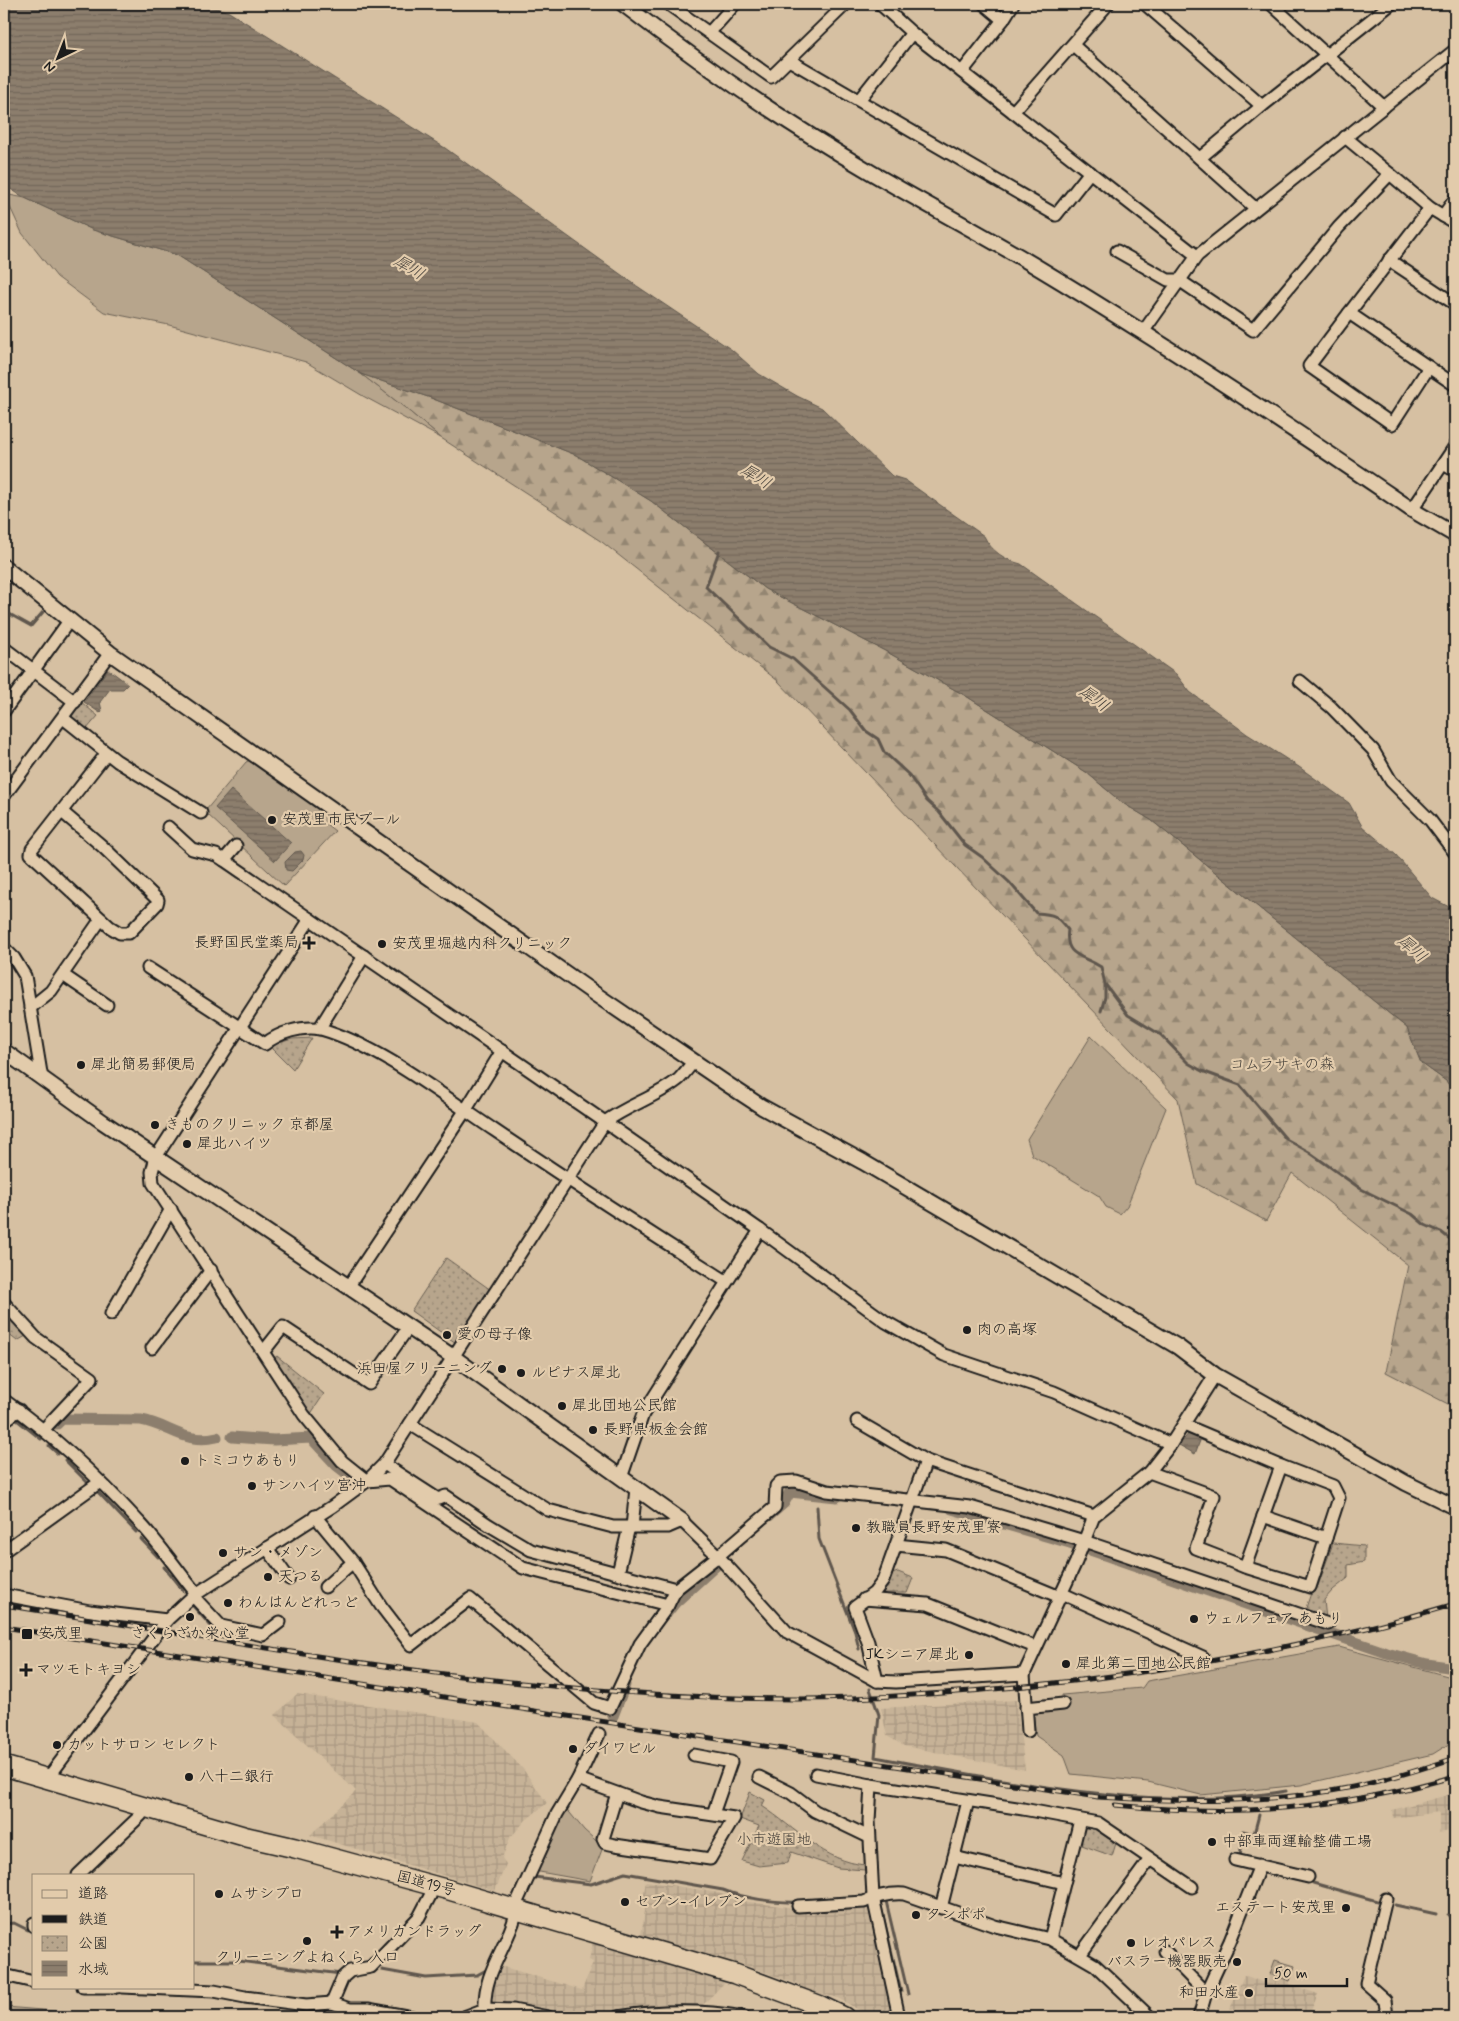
<svg xmlns="http://www.w3.org/2000/svg" width="1459" height="2021" viewBox="0 0 1459 2021" font-family="Mynerve,'Klee One',sans-serif">
<style>
.industrial{fill:url(#industrial-grid)}
.grass{fill:#b7a58c;stroke:#6a6054}
.forest{fill:url(#forest-firs);stroke:#6a6054}
.park{fill:url(#park-dots);stroke:#6a6054}
.water{fill:url(#water-rules);stroke:#5f574d}
.lines{fill:none;stroke-linecap:round;stroke-linejoin:round}
.stream{stroke:#5f574d;stroke-width:3}
.canal{stroke:#8c7e6d;stroke-width:11}
.minor-casing{stroke:#1c1c1c;stroke-width:15}
.tertiary-casing{stroke:#1c1c1c;stroke-width:18}
.trunk-casing{stroke:#1c1c1c;stroke-width:22}
.minor{stroke:#e2cbab;stroke-width:11}
.tertiary{stroke:#e2cbab;stroke-width:14}
.trunk{stroke:#e2cbab;stroke-width:19}
.rail-casing{stroke:#1c1c1c;stroke-width:5}
.rail{stroke:#e2cbab;stroke-width:3;stroke-dasharray:9;stroke-linecap:butt}
.poi-dot{fill:#1c1c1c;stroke:#e2cbab;stroke-width:2}
.labels{text-anchor:middle;dominant-baseline:central;stroke-width:4.5;stroke-linejoin:round;paint-order:stroke}
.poi-label{font-size:15px;fill:#1c1c1c;stroke:#e2cbab;text-anchor:start}
.park-label{font-size:15px;fill:#433e38;stroke:#e2cbab}
.street-label{font-size:15px;fill:#1c1c1c;stroke:#e2cbab}
.water-label{font-size:16px;font-style:italic;fill:#433e38;stroke:#e2cbab}
</style>
<defs>
<pattern id="industrial-grid" width="8" height="8" patternUnits="userSpaceOnUse" patternTransform="scale(1.25)"><rect width="8" height="8" fill="#c6b297"/><path d="M0 4h8M4 0v8" fill="none" stroke="#aa9882"/></pattern>
<pattern id="forest-firs" width="22" height="20" patternUnits="userSpaceOnUse" patternTransform="scale(1.25)"><rect width="22" height="20" fill="#b7a58c"/><path d="M5 1l3.5 6h-7zM16 11l3.5 6h-7z" fill="#948672"/></pattern>
<pattern id="park-dots" width="8" height="8" patternUnits="userSpaceOnUse" patternTransform="scale(1.25)"><rect width="8" height="8" fill="#b7a58c"/><path d="M2 2h.1M6 6h.1" fill="none" stroke="#948672" stroke-width="1.8" stroke-linecap="round"/></pattern>
<pattern id="water-rules" width="6" height="5" patternUnits="userSpaceOnUse" patternTransform="scale(1.25)"><rect width="6" height="5" fill="#8c7e6d"/><path d="M0 2.5h6" fill="none" stroke="#726659"/></pattern>
</defs>
<rect width="100%" height="100%" fill="#d6c0a2"/>
<filter id="ink" filterUnits="userSpaceOnUse"><feTurbulence type="fractalNoise" baseFrequency=".02" numOctaves="2"/><feDisplacementMap in="SourceGraphic" scale="10" xChannelSelector="R" yChannelSelector="G"/><feConvolveMatrix kernelMatrix="1 2 1 2 8 2 1 2 1" color-interpolation-filters="sRGB"/></filter>
<g filter="url(#ink)">
<g class="industrial">
<polygon points="297,1694 478,1722 523,1769 547,1803 526,1820 510,1838 502,1858 506,1864 495,1891 310,1835 356,1791 275,1715"/>
<polygon points="1016,1700 1025,1770 904,1746 887,1736 881,1708"/>
<polygon points="1455,1793 1455,1830 1439,1833 1439,1812 1393,1818 1392,1810"/>
<polygon points="646,1881 719,1893 735,1900 802,1909 868,1905 896,2017 871,2017 838,1998 802,1989 800,1985 742,1964 641,1935 646,1905 642,1904"/>
<polygon points="593,1942 630,1952 725,1982 702,2006 660,2007 621,2012 608,2017 572,2017 549,2014 493,2006 487,1999 497,1965 582,1990 593,1962 589,1960"/>
<polygon points="1270,1974 1290,1981 1289,1984 1318,1994 1310,2013 1230,2009 1244,1975 1267,1984"/>
</g>
<g class="grass">
<polygon points="4,194 25,198 93,230 177,255 361,374 404,407 441,438 363,396 306,362 169,325 104,312 57,277 22,233"/>
<polygon points="252,759 333,817 326,824 335,831 284,886 207,814 206,810 246,762"/>
<polygon points="1091,1036 1166,1108 1127,1206 1120,1214 1106,1207 1099,1196 1032,1155 1027,1139"/>
<polygon points="1339,1647 1455,1678 1455,1740 1433,1754 1301,1785 1201,1795 1148,1782 1071,1774 1064,1755 1036,1736 1033,1714 1064,1709 1062,1695 1142,1688 1147,1681"/>
<polygon points="565,1807 584,1830 603,1847 590,1881 534,1871"/>
</g>
<g class="forest">
<polygon points="361,374 431,398 576,455 651,501 765,589 887,652 966,696 1086,772 1121,802 1151,820 1407,1028 1421,1063 1446,1081 1455,1092 1455,1369 1448,1404 1386,1372 1408,1265 1292,1173 1266,1221 1197,1184 1178,1099 778,681 602,542 441,438 404,407"/>
<polygon points="5,2007 128,2017 132,2017 4,2017"/>
</g>
<g class="park">
<polygon points="81,702 98,716 86,730 72,720 71,715"/>
<polygon points="312,1038 293,1069 273,1049 272,1045 292,1039"/>
<polygon points="446,1258 491,1290 456,1343 411,1311"/>
<polygon points="4,1310 25,1334 26,1336 17,1341 4,1331"/>
<polygon points="277,1356 324,1394 310,1415 273,1359"/>
<polygon points="1333,1543 1364,1546 1364,1562 1348,1565 1348,1578 1333,1590 1324,1600 1326,1620 1305,1611 1311,1593 1318,1586"/>
<polygon points="898,1572 913,1578 907,1593 883,1593 882,1586 892,1574"/>
<path d="M750,1792L765,1800L762,1806C796,1828 824,1862 866,1865L865,1870L838,1868L791,1852L788,1863L759,1866L742,1861L759,1826L740,1819Z"/>
<polygon points="1088,1825 1098,1826 1117,1840 1112,1856 1079,1844 1081,1832"/>
<polygon points="1275,1960 1295,1966 1290,1981 1270,1974"/>
</g>
<g class="water">
<path d="M4,4H203L229,12L445,148L637,286L732,350L759,374L797,396L822,408L892,476L905,480L984,536C991,551 1005,560 1021,564L1176,674L1190,692L1247,734L1299,767L1349,803L1362,826L1396,855L1432,898L1451,908L1455,915V1092L1446,1081L1421,1063L1407,1028L1151,820L1121,802L1086,772L966,696L887,652L765,589L651,501L576,455L431,398L361,374L177,255L93,230L25,198L4,185Z"/>
<polygon points="108,669 128,684 123,689 110,689 100,702 102,711 100,713 84,702"/>
<polygon points="231,790 291,843 275,861 215,808"/>
<polygon points="301,851 304,855 303,860 292,871 286,870 285,862 295,852"/>
<polygon points="1190,1432 1201,1438 1195,1454 1179,1445"/>
</g>
<g class="lines">
<g class="stream">
<path d="M719,551L706,587L769,647L793,659L850,710L866,731L878,739L884,752L909,775L927,801L939,812L965,845L982,857L1009,882L1036,913C1055,914 1056,915 1068,930C1064,957 1083,955 1101,967L1105,984L1128,1015L1161,1035L1188,1063L1202,1071L1240,1085L1286,1139L1309,1152L1361,1189L1412,1214L1425,1225L1441,1232L1455,1243"/>
<polyline points="4,611 31,626 43,612"/>
<polyline points="1101,1011 1105,997 1105,985"/>
<polyline points="17,1420 41,1439"/>
<polyline points="49,1446 58,1454"/>
<polyline points="65,1460 89,1484"/>
<polyline points="96,1490 136,1532"/>
<polyline points="817,1507 819,1539 855,1632 859,1649"/>
<polyline points="141,1539 158,1557"/>
<polyline points="164,1567 183,1591"/>
<polyline points="193,1606 210,1625 216,1634"/>
<path d="M870,1689L879,1715L875,1757C1004,1780 1155,1814 1286,1791"/>
<polyline points="1240,1857 1243,1831 1254,1834 1259,1815"/>
<path d="M534,1877L591,1884L625,1873L723,1890C742,1898 776,1903 797,1902"/>
<polyline points="1313,1883 1377,1901"/>
<polyline points="879,1898 901,1992"/>
<polyline points="886,1901 908,1994"/>
<polyline points="1395,1905 1436,1914"/>
<polyline points="1448,1916 1455,1918"/>
<polyline points="4,1924 14,1923 34,1933"/>
<polyline points="194,1961 239,1961 341,1974"/>
<polyline points="382,1970 426,1978 477,1975 488,1969"/>
<polyline points="907,2012 908,2017"/>
</g>
<g class="canal">
<path d="M57,1424L62,1419L141,1420C170,1425 185,1445 217,1437"/>
<polyline points="232,1437 274,1440 311,1438 337,1466 355,1480"/>
<polyline points="952,1509 1070,1543 1387,1653 1427,1664 1455,1668"/>
<polyline points="769,1516 784,1503 790,1492 837,1497"/>
<polyline points="667,1613 675,1603 718,1564"/>
<polyline points="613,1716 625,1685"/>
</g>
<g class="minor-casing">
<g id="minor">
<polyline points="668,4 771,77 846,4"/>
<polyline points="880,4 912,33 1197,256"/>
<polyline points="984,4 1003,20"/>
<polyline points="1145,4 1262,106"/>
<polyline points="1271,4 1384,107"/>
<polyline points="709,33 735,4"/>
<polyline points="1073,45 1255,208"/>
<polyline points="789,60 1056,215 1090,172"/>
<polyline points="962,72 1003,20 1013,4"/>
<polyline points="859,100 912,33"/>
<polyline points="1013,112 1108,4"/>
<polyline points="1200,158 1262,106 1391,4"/>
<polyline points="1390,174 1430,208 1455,223"/>
<polyline points="1430,208 1349,313 1455,385"/>
<polyline points="1443,216 1455,199"/>
<polyline points="1117,251 1168,280 1179,280 1253,330 1339,227 1390,174 1345,137"/>
<polyline points="1389,260 1455,304"/>
<polyline points="1349,313 1309,366 1392,424 1429,367"/>
<polyline points="1143,332 1197,256 1455,50"/>
<polyline points="1444,464 1455,471"/>
<polyline points="1412,510 1455,446"/>
<polyline points="4,648 75,702"/>
<polyline points="1300,681 1331,707 1373,750 1391,781 1430,820 1455,853"/>
<polyline points="4,711 69,621"/>
<polyline points="63,718 117,761 201,813"/>
<polyline points="4,796 110,653"/>
<polyline points="61,811 102,846 158,900 157,904 129,933 120,933 110,927 31,854 32,849 103,758 106,753"/>
<polyline points="168,827 192,849 216,855 224,860 605,1122 760,1230 886,1322 944,1355 1054,1392 1171,1444"/>
<polyline points="224,860 236,846"/>
<polyline points="310,919 156,1157 152,1172 153,1183 304,1415 342,1461 367,1481 390,1479 523,1568 668,1605"/>
<polyline points="4,948 14,958 25,976 42,1079"/>
<path d="M148,968L265,1044C278,1033 303,1025 321,1029C380,1046 443,1096 494,1130C571,1182 648,1232 726,1281"/>
<polyline points="63,975 107,1005"/>
<polyline points="30,1008 51,991 101,919"/>
<polyline points="319,1029 364,956"/>
<polyline points="348,1287 465,1111 502,1051"/>
<polyline points="4,1303 36,1338 92,1378 44,1429"/>
<polyline points="111,1314 171,1209"/>
<polyline points="152,1348 211,1270"/>
<polyline points="264,1351 283,1327 369,1384 408,1328"/>
<path d="M4,1400C53,1435 98,1477 139,1522C160,1544 177,1570 196,1593"/>
<polyline points="4,1421 19,1410"/>
<polyline points="857,1421 926,1461"/>
<polyline points="410,1424 548,1510 613,1527 668,1527 682,1521 718,1556 787,1632 877,1681 896,1682 1024,1674 1076,1562 1094,1516 1149,1472 1171,1444 1215,1375"/>
<polyline points="384,1464 438,1499 446,1496 489,1525 531,1550 676,1589"/>
<polyline points="1149,1472 1214,1496 1196,1548 1245,1567 1310,1587 1339,1498 1333,1486 1281,1466 1184,1425"/>
<polyline points="621,1478 643,1414 760,1230"/>
<polyline points="315,1516 353,1562 381,1606 411,1645 470,1599 594,1703 610,1708 640,1644 667,1607 676,1589 718,1556 775,1507 776,1486 780,1482 796,1481 827,1491 970,1507 1084,1541 1328,1624"/>
<polyline points="1263,1516 1326,1538"/>
<polyline points="632,1527 636,1488"/>
<polyline points="896,1545 946,1550 1060,1597"/>
<polyline points="267,1548 289,1579"/>
<polyline points="4,1551 100,1482"/>
<polyline points="1245,1567 1281,1466"/>
<polyline points="618,1573 629,1527"/>
<polyline points="325,1587 353,1562"/>
<polyline points="1061,1593 1203,1657"/>
<polyline points="4,1595 90,1611 167,1620"/>
<polyline points="193,1596 221,1626 263,1635 280,1622"/>
<polyline points="864,1599 928,1604 1035,1647"/>
<polyline points="1024,1674 1028,1731"/>
<polyline points="877,1681 868,1642 855,1607 874,1593 883,1581 926,1461 1094,1516"/>
<polyline points="1026,1708 1063,1704"/>
<polyline points="694,1755 731,1762 713,1814"/>
<polyline points="816,1774 871,1785 1023,1809 1098,1823 1192,1887"/>
<polyline points="759,1777 791,1793 815,1811 869,1837"/>
<path d="M48,1778L167,1620L193,1596L333,1506L367,1481L384,1464L605,1122C628,1105 657,1097 679,1079C684,1074 689,1067 694,1061"/>
<polyline points="578,1779 641,1802 660,1807 734,1818 710,1859 615,1845 605,1843 603,1839 617,1793"/>
<polyline points="871,1785 869,1821 873,1897 899,2017"/>
<polyline points="954,1857 1064,1883"/>
<polyline points="1235,1860 1308,1877"/>
<polyline points="78,1875 141,1815 143,1807"/>
<polyline points="1386,1899 1366,1983 1385,2000 1387,2017"/>
<path d="M798,1906L864,1902C877,1896 889,1893 904,1894L995,1926L1050,1939L1095,1965L1150,2017"/>
<polyline points="941,1908 968,1801"/>
<polyline points="34,1923 34,1926"/>
<polyline points="1050,1939 1080,1820"/>
<polyline points="1165,1951 1206,1993"/>
<polyline points="1080,1955 1150,1859"/>
<polyline points="4,1975 34,1982"/>
<polyline points="83,1987 117,1987"/>
<polyline points="122,1987 214,1991 245,1997 306,2005 332,2003 350,2009 368,2009 412,2017"/>
<polyline points="332,2003 343,1977 350,1971 371,1967 419,1917 430,1896 433,1885"/>
<path d="M485,2009C483,1973 506,1949 515,1917C516,1912 516,1907 517,1902L557,1814L578,1779L599,1734"/>
<polyline points="464,2017 485,2009 513,2010 548,2017"/>
<path d="M618,2017C660,2010 702,2010 744,2017"/>
<polyline points="1199,2017 1206,1993 1230,1941 1260,1865"/>
</g>
</g>
<g class="tertiary-casing">
<g id="tertiary">
<path d="M623,4C702,65 786,123 872,173C925,204 980,233 1032,264C1162,342 1288,425 1412,510L1455,535"/>
<polyline points="4,567 110,653 595,994 727,1084 762,1107 863,1162 1178,1347 1215,1375 1406,1483 1455,1507"/>
<polyline points="4,1051 103,1122 453,1357 682,1521"/>
</g>
</g>
<g class="trunk-casing">
<polyline id="trunk" points="4,1766 247,1837 295,1848 449,1890 735,1974 821,2006 844,2017"/>
</g>
<use href="#minor" class="minor"/>
<use href="#tertiary" class="tertiary"/>
<use href="#trunk" class="trunk"/>
<g class="rail-casing">
<g id="rail">
<path d="M4,1605C176,1632 348,1665 521,1683C630,1694 742,1702 852,1698C1056,1690 1259,1662 1455,1604"/>
<path d="M4,1627L469,1701L1098,1797C1183,1802 1268,1804 1353,1787C1387,1780 1422,1769 1455,1758"/>
<path d="M1115,1805C1235,1817 1339,1810 1455,1776"/>
</g>
</g>
<use href="#rail" class="rail"/>
</g>
</g>
<g class="poi-dot">
<circle cx="272" cy="820" r="5"/>
<path d="M306.5 935.5h5v5h5v5h-5v5h-5v-5h-5v-5h5z"/>
<circle cx="382" cy="944" r="5"/>
<circle cx="81" cy="1065" r="5"/>
<circle cx="155" cy="1125" r="5"/>
<circle cx="187" cy="1144" r="5"/>
<circle cx="967" cy="1330" r="5"/>
<circle cx="447" cy="1335" r="5"/>
<circle cx="502" cy="1369" r="5"/>
<circle cx="521" cy="1373" r="5"/>
<circle cx="562" cy="1406" r="5"/>
<circle cx="593" cy="1430" r="5"/>
<circle cx="185" cy="1461" r="5"/>
<circle cx="252" cy="1486" r="5"/>
<circle cx="856" cy="1528" r="5"/>
<circle cx="223" cy="1553" r="5"/>
<circle cx="268" cy="1577" r="5"/>
<circle cx="228" cy="1603" r="5"/>
<circle cx="190" cy="1617" r="5"/>
<circle cx="1194" cy="1619" r="5"/>
<rect x="21" y="1628" width="12" height="12" rx="2.5"/>
<circle cx="969" cy="1655" r="5"/>
<circle cx="1066" cy="1664" r="5"/>
<path d="M23.5 1662.5h5v5h5v5h-5v5h-5v-5h-5v-5h5z"/>
<circle cx="57" cy="1745" r="5"/>
<circle cx="573" cy="1749" r="5"/>
<circle cx="189" cy="1777" r="5"/>
<circle cx="1212" cy="1842" r="5"/>
<circle cx="219" cy="1894" r="5"/>
<circle cx="625" cy="1902" r="5"/>
<circle cx="1346" cy="1908" r="5"/>
<circle cx="916" cy="1915" r="5"/>
<path d="M334.5 1924.5h5v5h5v5h-5v5h-5v-5h-5v-5h5z"/>
<circle cx="307" cy="1941" r="5"/>
<circle cx="1131" cy="1943" r="5"/>
<circle cx="1237" cy="1962" r="5"/>
<circle cx="1249" cy="1993" r="5"/>
</g>
<g class="labels">
<g class="poi-label">
<text x="282" y="820">安茂里市民プール</text>
<text x="299" y="943" text-anchor="end">長野国民堂薬局</text>
<text x="392" y="944">安茂里堀越内科クリニック</text>
<text x="91" y="1065">犀北簡易郵便局</text>
<text x="165" y="1125">きものクリニック 京都屋</text>
<text x="197" y="1144">犀北ハイツ</text>
<text x="977" y="1330">肉の高塚</text>
<text x="457" y="1335">愛の母子像</text>
<text x="492" y="1369" text-anchor="end">浜田屋クリーニング</text>
<text x="531" y="1373">ルピナス犀北</text>
<text x="572" y="1406">犀北団地公民館</text>
<text x="603" y="1430">長野県板金会館</text>
<text x="195" y="1461">トミコウあもり</text>
<text x="262" y="1486">サンハイツ宮沖</text>
<text x="866" y="1528">教職員長野安茂里寮</text>
<text x="233" y="1553">サン・メゾン</text>
<text x="278" y="1577">天つる</text>
<text x="238" y="1603">わんはんどれっど</text>
<text x="1204" y="1619">ウェルフェア あもり</text>
<text x="38" y="1634">安茂里</text>
<text x="190" y="1634" text-anchor="middle">さくらざか栄心堂</text>
<text x="959" y="1655" text-anchor="end">JKシニア犀北</text>
<text x="1076" y="1664">犀北第二団地公民館</text>
<text x="36" y="1670">マツモトキヨシ</text>
<text x="67" y="1745">カットサロン セレクト</text>
<text x="583" y="1749">ダイワビル</text>
<text x="199" y="1777">八十二銀行</text>
<text x="1222" y="1842">中部車両運輸整備工場</text>
<text x="229" y="1894">ムサシプロ</text>
<text x="635" y="1902">セブン-イレブン</text>
<text x="1336" y="1908" text-anchor="end">エステート安茂里</text>
<text x="926" y="1915">タンポポ</text>
<text x="347" y="1932">アメリカンドラッグ</text>
<text x="1141" y="1943">レオパレス</text>
<text x="307" y="1958" text-anchor="middle">クリーニングよねくら 入口</text>
<text x="1227" y="1962" text-anchor="end">バスラー機器販売</text>
<text x="1239" y="1993" text-anchor="end">和田水産</text>
</g>
<g class="park-label">
<text x="1282" y="1065">コムラサキの森</text>
<text x="774" y="1840">小市遊園地</text>
</g>
<g class="street-label">
<text transform="translate(426 1884) rotate(15)">国道19号</text>
</g>
<g class="water-label">
<text transform="translate(409 268) rotate(31)">犀川</text>
<text transform="translate(756 477) rotate(32)">犀川</text>
<text transform="translate(1094 699) rotate(36)">犀川</text>
<text transform="translate(1412 949) rotate(41)">犀川</text>
</g>
</g>
<rect width="1459" height="2021" fill="none" stroke="#e2cbab" stroke-width="20"/>
<rect x="10" y="10" width="1439" height="2001" fill="none" stroke="#1c1c1c" stroke-width="2" filter="url(#ink)"/>
<rect x="32" y="1874" width="162" height="115" fill="#e2cbab" stroke="#938572"/>
<rect x="42" y="1890" width="25" height="8" fill="#e2cbab" stroke="#938572"/>
<text x="78" y="1898" font-size="15" fill="#1c1c1c">道路</text>
<rect x="42" y="1915" width="25" height="8" fill="#1c1c1c" stroke="#938572"/>
<text x="78" y="1924" font-size="15" fill="#1c1c1c">鉄道</text>
<rect x="42" y="1936" width="25" height="15" fill="url(#park-dots)" stroke="#938572"/>
<text x="78" y="1948" font-size="15" fill="#1c1c1c">公園</text>
<rect x="42" y="1961" width="25" height="15" fill="url(#water-rules)" stroke="#938572"/>
<text x="78" y="1974" font-size="15" fill="#1c1c1c">水域</text>
<g transform="translate(58 58) rotate(223)" stroke="#e2cbab" stroke-width="4" paint-order="stroke">
<path d="M0-4L9 19L0 12L-9 19Z" fill="#1c1c1c"/>
<text y="-8" font-size="14" font-weight="bold" text-anchor="middle" fill="#1c1c1c">N</text>
</g>
<path d="M1266 1978v8h81v-8" fill="none" stroke="#1c1c1c" stroke-width="2.5"/>
<text x="1274" y="1978" font-size="15" fill="#1c1c1c" stroke="#e2cbab" stroke-width="4" paint-order="stroke">50 m</text>
</svg>
